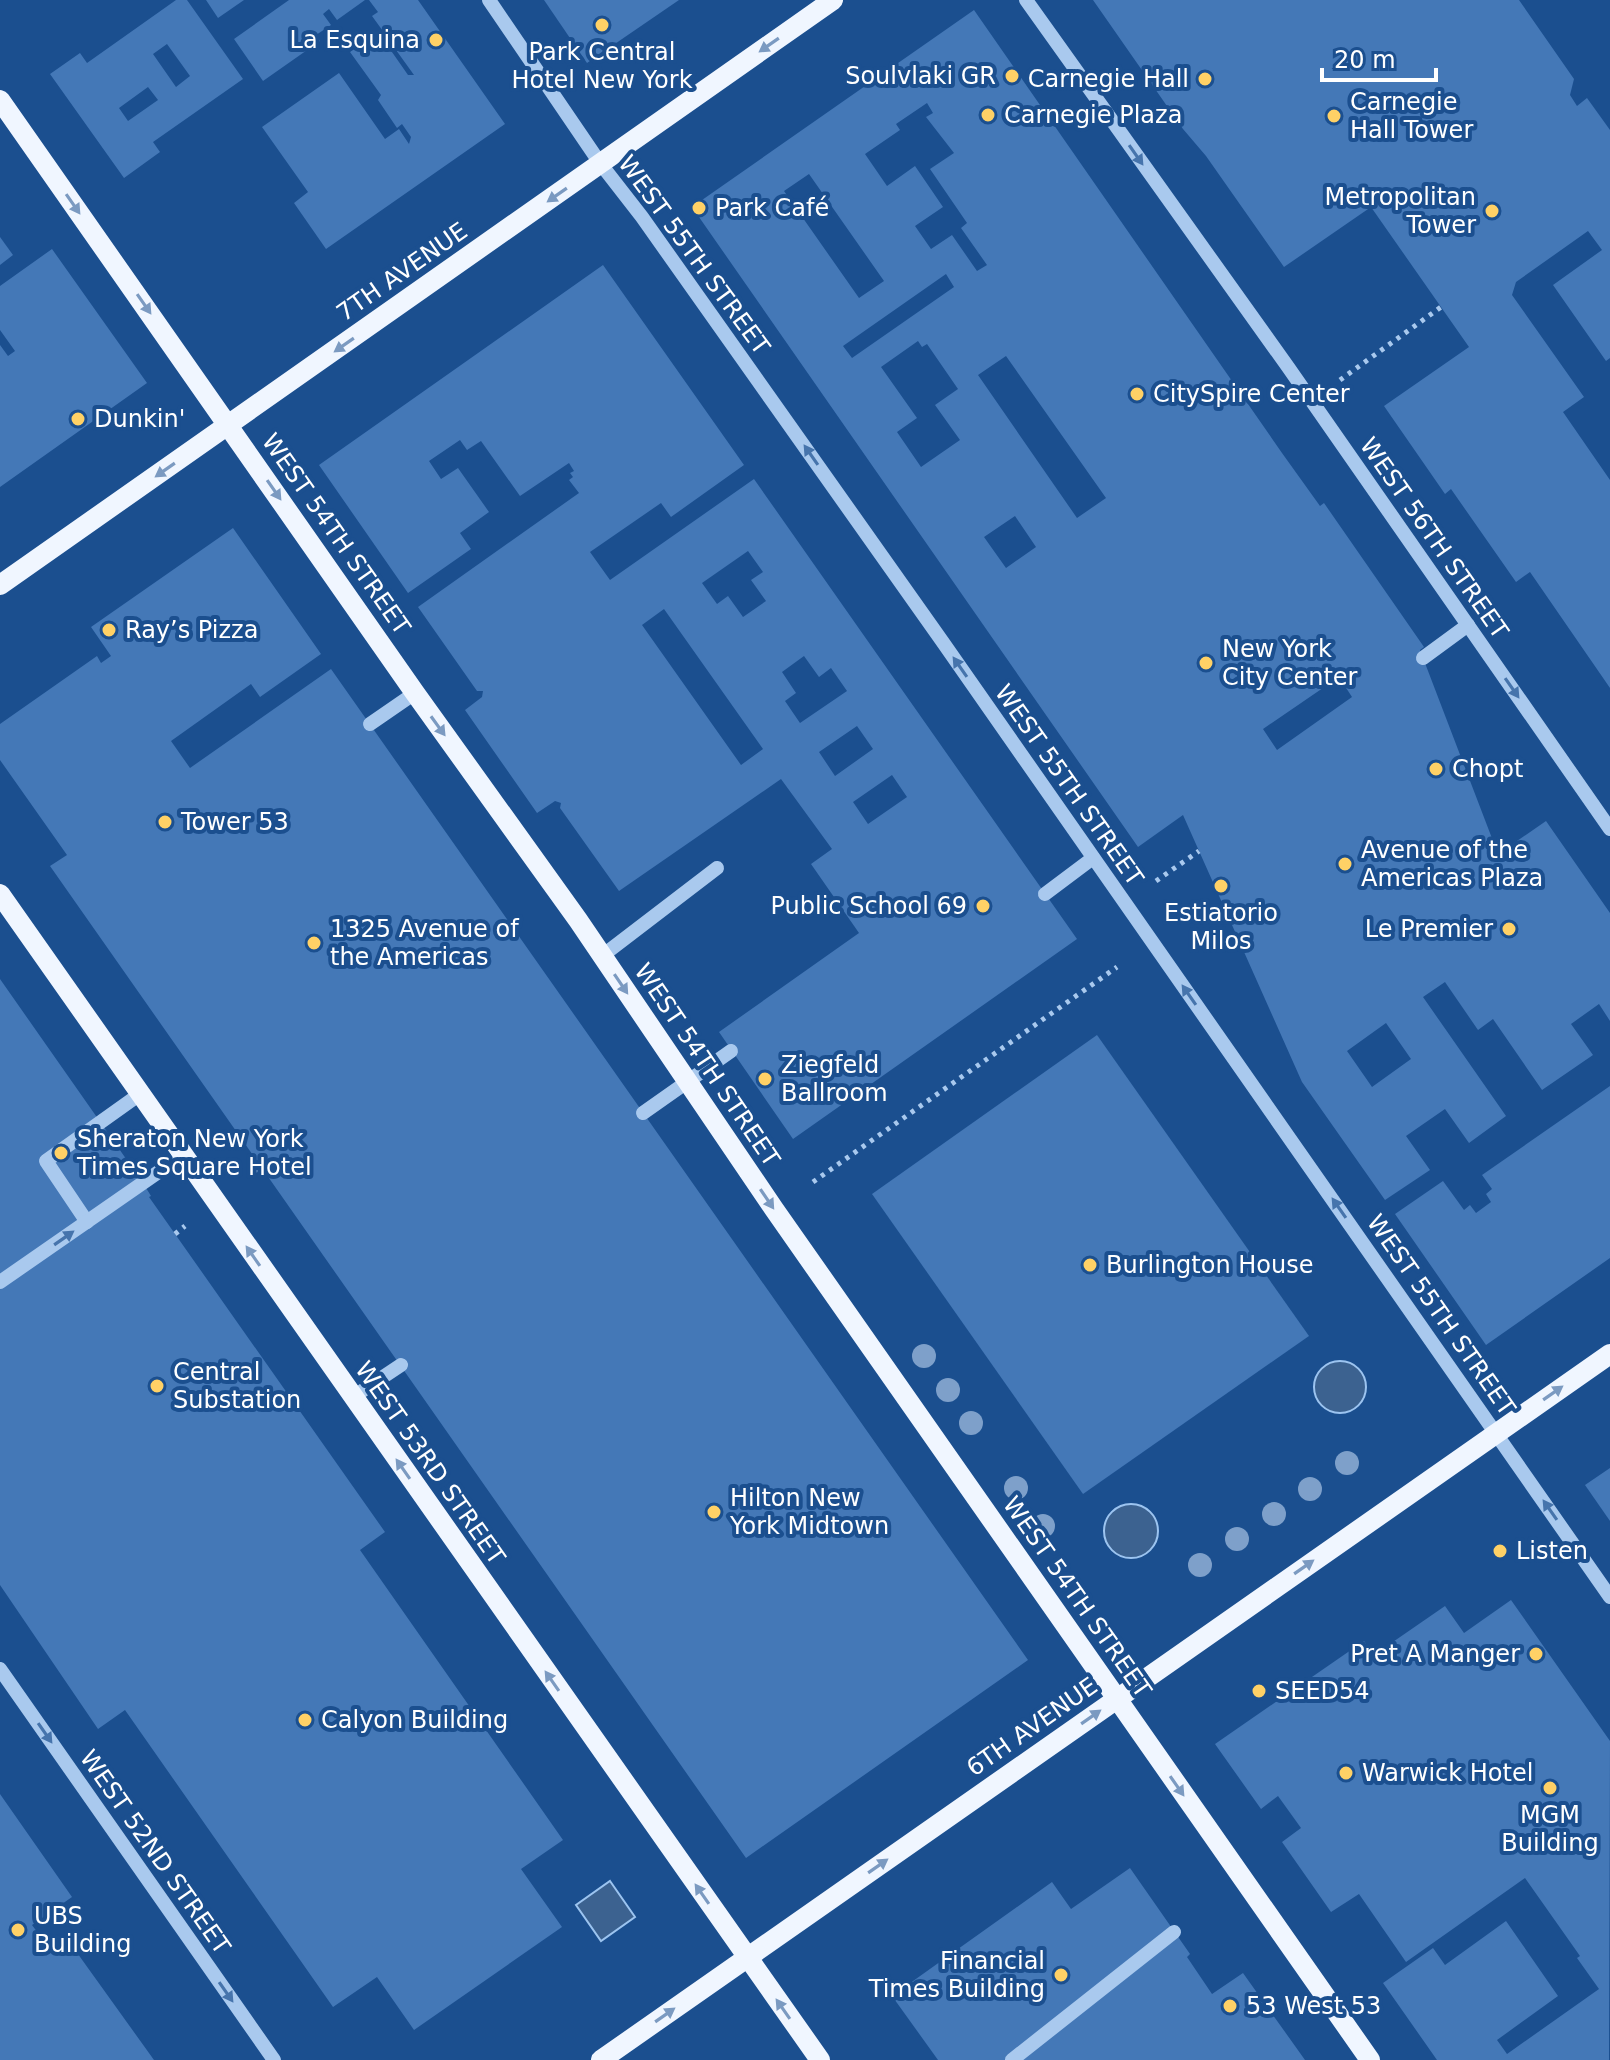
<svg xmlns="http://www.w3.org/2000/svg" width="1610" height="2060" viewBox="0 0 1610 2060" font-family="'DejaVu Sans',sans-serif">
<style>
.water{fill:#3c6290;stroke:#9cc4f0;stroke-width:2}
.building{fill:#4478b7;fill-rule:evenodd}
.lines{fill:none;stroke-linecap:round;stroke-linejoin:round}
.path{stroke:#a9c9ee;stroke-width:5;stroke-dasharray:4 6;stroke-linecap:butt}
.minor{stroke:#a9c9ee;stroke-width:14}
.major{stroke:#f0f6ff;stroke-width:20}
.tree{fill:#7ea0ca}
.oneway{fill:#7b9ac1}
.oneway2{fill:#4674ac}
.poi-dot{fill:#ffd166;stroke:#1b4f8f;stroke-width:3}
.labels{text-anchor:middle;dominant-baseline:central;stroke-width:8;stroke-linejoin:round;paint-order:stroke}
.poi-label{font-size:24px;fill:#fff;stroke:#1b4f8f;text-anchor:start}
.street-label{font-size:24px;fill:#fff;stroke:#1b4f8f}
</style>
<rect width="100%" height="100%" fill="#1b4f8f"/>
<g class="water">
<circle cx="1340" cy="1387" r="26"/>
<circle cx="1131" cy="1531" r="27"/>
<polygon points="610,1881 635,1917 601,1941 576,1905"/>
</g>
<g class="building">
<path d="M176,0H187L243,79L153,142L160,152L124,178L50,74L80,53L87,63ZM167,44L190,76L176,87L153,54ZM148,87L158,100L128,121L119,108Z"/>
<polygon points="206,0 244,0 218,18"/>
<polygon points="289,0 365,0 337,20 329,9 323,14 331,25 316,35 320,41 263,81 234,39"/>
<polygon points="369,0 418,0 505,124 326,249 294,203 308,192 262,127 339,73 385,139 399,129 409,144 411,137 402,124 397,128 378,100 381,95 350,52 378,32 408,75 414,75 396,50 409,41 406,35 393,45 372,16 378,12"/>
<polygon points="544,0 679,0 587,63"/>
<polygon points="1093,0 1519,0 1574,79 1570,95 1577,106 1587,98 1610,130 1610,358 1606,361 1553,285 1602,250 1588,231 1516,282 1512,295 1584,397 1563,412 1610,480 1610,688 1530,572 1516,582 1451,489 1445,494 1384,406 1469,347 1371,207 1284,267 1206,156 1183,129"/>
<path d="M974,10L1282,453L1320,506L1324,503L1424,647L1420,650L1498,854L1546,821L1610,913V1021L1599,1004L1571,1024L1593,1055L1542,1090L1493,1019L1478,1030L1445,982L1423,997L1506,1116L1469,1143L1445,1109L1406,1136L1430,1170L1385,1200L1302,1082L1183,815L1138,847L692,207ZM927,103L933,113L926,117L954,153L930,169L967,223L961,228L987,265L977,271L952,235L931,249L915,226L943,207L915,166L887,186L865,154L900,130L896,124ZM809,174L884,281L859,298L784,191ZM946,274L954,287L852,358L843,346ZM918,341L922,347L927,344L958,389L935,405L960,440L921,467L897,432L917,418L881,367ZM1006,356L1106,498L1077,518L978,375ZM1015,516L1036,547L1006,568L984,537ZM1339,677L1352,697L1277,750L1263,729ZM1386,1023L1411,1059L1372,1087L1347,1051Z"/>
<polygon points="0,237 13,255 0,265"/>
<polygon points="52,249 147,383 0,487 0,345 8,356 15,351 0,330 0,286"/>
<path d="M603,265L744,465L671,517L661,503L590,552L610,580L754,479L1077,939L793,1139L719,1032L859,933L811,864L832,849L781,779L619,891L560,808L561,803L555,801L537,813L465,710L482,697L483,691H477L418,607L579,493L569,480L573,477L570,473L574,471L569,463L520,496L481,441L467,450L460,440L429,461L441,479L458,468L489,512L460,533L471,549L408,593L319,465ZM748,551L763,572L751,580L766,601L743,617L728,596L717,604L702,583ZM664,609L763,749L741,765L642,625ZM804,656L819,677L831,668L847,691L800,723L785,701L796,693L782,672ZM857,726L873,749L835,776L819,752ZM892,775L907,797L868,824L853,802Z"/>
<polygon points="233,528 321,654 260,697 251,684 171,741 190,768 331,669 1028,1660 746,1858 50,866 67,855 0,760 0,724 97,656 101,663 111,656 91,627"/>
<polygon points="0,979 143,1183 151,1196 149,1197 385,1532 360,1550 563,1840 521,1869 562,1927 414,2030 377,1977 333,2007 125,1710 98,1729 0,1585"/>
<polygon points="1097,1035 1309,1336 1083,1494 872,1194"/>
<polygon points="1610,1086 1610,1258 1486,1345 1395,1214 1443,1181 1464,1210 1470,1205 1476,1213 1491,1202 1486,1194 1492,1189 1482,1175"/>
<polygon points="1610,1468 1610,1521 1585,1485"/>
<polygon points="1511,1600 1610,1741 1609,2060 1437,2060 1383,1983 1433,1948 1445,1965 1506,1921 1558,1996 1497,2040 1507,2054 1599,1989 1577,1958 1580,1956 1525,1878 1406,1962 1359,1894 1331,1912 1282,1842 1301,1828 1278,1796 1261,1809 1215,1744 1364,1641 1374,1655 1445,1606 1464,1633"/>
<polygon points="0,1794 72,1897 32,1925 49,1948 65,1936 154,2060 0,2060"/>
<polygon points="1130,1868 1190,1954 1187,1957 1212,1994 1243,1973 1305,2060 938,2060 892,1996 1052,1882 1071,1909"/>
</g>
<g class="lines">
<g class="path">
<polyline points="1340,380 1441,307"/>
<polyline points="1156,881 1199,851"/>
<polyline points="255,1171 260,1166"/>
<polyline points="813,1182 1117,967"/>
<polyline points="175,1234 185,1226"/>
</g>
<g class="minor">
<polyline points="489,0 600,163 642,217 942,641 1610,1597"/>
<polyline points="1026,0 1288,367 1610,829"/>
<polyline points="1423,658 1468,625"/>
<polyline points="370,724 415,693"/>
<polyline points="1045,894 1093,858"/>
<polyline points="602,956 717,868"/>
<polyline points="643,1113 731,1051"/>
<polyline points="87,1222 46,1161 140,1094"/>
<polyline points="0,1282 183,1155"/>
<polyline points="353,1397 401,1365"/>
<polyline points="0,1669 274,2060"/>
<polyline points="1012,2060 1174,1932"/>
</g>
<g class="major">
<polyline points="0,100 415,693 578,920 774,1209 1370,2060"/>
<polyline points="0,585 833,0"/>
<polyline points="0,894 820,2060"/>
<polyline points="601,2060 1610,1354"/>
</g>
</g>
<g class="tree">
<circle cx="924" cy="1356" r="12"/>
<circle cx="948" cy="1390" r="12"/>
<circle cx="971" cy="1423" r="12"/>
<circle cx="1347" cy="1463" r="12"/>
<circle cx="1016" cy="1488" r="12"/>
<circle cx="1310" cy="1489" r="12"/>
<circle cx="1274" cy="1514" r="12"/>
<circle cx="1043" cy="1526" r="12"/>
<circle cx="1237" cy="1539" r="12"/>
<circle cx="1200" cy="1565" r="12"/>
</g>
<defs><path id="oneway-solid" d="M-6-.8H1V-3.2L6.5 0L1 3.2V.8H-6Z" transform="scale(2)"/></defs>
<g class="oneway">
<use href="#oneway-solid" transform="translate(769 45) rotate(145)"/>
<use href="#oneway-solid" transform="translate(557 195) rotate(145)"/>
<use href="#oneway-solid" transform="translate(73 204) rotate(55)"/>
<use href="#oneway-solid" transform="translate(144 304) rotate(55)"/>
<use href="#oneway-solid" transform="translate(344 345) rotate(145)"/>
<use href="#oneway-solid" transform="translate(165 470) rotate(145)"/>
<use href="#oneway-solid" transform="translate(274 490) rotate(55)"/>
<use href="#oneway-solid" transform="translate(438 726) rotate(54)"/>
<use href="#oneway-solid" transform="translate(621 984) rotate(56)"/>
<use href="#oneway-solid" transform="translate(767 1199) rotate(56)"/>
<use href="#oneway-solid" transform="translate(253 1256) rotate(-125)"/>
<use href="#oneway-solid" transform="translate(1553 1393) rotate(-35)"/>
<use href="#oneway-solid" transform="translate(403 1469) rotate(-125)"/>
<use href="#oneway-solid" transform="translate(1304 1567) rotate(-35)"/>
<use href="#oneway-solid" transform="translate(552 1681) rotate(-125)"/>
<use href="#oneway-solid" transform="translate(1091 1717) rotate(-35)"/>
<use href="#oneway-solid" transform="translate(1177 1786) rotate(55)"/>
<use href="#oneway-solid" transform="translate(878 1866) rotate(-35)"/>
<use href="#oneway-solid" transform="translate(702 1894) rotate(-125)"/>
<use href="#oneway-solid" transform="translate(783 2009) rotate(-125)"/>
<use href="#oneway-solid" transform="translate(665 2015) rotate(-35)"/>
</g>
<g class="oneway2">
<use href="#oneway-solid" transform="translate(1136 155) rotate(55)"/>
<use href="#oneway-solid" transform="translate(811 455) rotate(-125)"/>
<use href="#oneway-solid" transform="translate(960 667) rotate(-125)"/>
<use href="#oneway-solid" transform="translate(1512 688) rotate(55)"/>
<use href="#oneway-solid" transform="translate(1189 995) rotate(-125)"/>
<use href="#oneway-solid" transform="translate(1339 1208) rotate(-125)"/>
<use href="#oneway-solid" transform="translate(64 1238) rotate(-35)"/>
<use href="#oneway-solid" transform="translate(1550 1510) rotate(-125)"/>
<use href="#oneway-solid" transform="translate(45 1733) rotate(55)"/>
<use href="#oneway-solid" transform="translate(226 1992) rotate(55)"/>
</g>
<g class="poi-dot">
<circle cx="602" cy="25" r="8"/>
<circle cx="436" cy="40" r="8"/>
<circle cx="1012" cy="76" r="8"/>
<circle cx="1205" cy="79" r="8"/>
<circle cx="988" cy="115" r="8"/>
<circle cx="1334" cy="116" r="8"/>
<circle cx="699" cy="208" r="8"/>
<circle cx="1492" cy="211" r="8"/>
<circle cx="1137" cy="394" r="8"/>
<circle cx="78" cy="419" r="8"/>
<circle cx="109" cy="630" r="8"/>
<circle cx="1206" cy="663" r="8"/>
<circle cx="1436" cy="769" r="8"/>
<circle cx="165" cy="822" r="8"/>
<circle cx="1345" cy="864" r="8"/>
<circle cx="1221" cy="886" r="8"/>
<circle cx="983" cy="906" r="8"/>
<circle cx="1509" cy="929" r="8"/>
<circle cx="314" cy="943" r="8"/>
<circle cx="765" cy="1079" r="8"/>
<circle cx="61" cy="1153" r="8"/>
<circle cx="1090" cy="1265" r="8"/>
<circle cx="157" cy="1386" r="8"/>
<circle cx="714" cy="1512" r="8"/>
<circle cx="1500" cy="1551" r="8"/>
<circle cx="1536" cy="1654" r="8"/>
<circle cx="1259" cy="1691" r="8"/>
<circle cx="305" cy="1720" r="8"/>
<circle cx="1346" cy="1773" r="8"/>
<circle cx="1550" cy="1788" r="8"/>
<circle cx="18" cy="1930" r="8"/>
<circle cx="1061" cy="1975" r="8"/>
<circle cx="1230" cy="2006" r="8"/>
</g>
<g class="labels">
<g class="poi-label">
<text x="420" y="40" text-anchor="end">La Esquina</text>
<text x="602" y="52" text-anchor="middle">Park Central<tspan x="602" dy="28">Hotel New York</tspan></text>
<text x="996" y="76" text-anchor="end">Soulvlaki GR</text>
<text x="1189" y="79" text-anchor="end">Carnegie Hall</text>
<text x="1350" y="102">Carnegie<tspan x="1350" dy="28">Hall Tower</tspan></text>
<text x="1004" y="115">Carnegie Plaza</text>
<text x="1476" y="197" text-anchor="end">Metropolitan<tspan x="1476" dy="28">Tower</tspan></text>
<text x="715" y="208">Park Café</text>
<text x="1153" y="394">CitySpire Center</text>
<text x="94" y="419">Dunkin'</text>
<text x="125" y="630">Ray’s Pizza</text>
<text x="1222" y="649">New York<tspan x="1222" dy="28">City Center</tspan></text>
<text x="1452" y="769">Chopt</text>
<text x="181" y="822">Tower 53</text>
<text x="1361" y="850">Avenue of the<tspan x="1361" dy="28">Americas Plaza</tspan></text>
<text x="967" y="906" text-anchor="end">Public School 69</text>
<text x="1221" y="913" text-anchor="middle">Estiatorio<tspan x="1221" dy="28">Milos</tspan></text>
<text x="330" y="929">1325 Avenue of<tspan x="330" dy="28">the Americas</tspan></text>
<text x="1493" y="929" text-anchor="end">Le Premier</text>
<text x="781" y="1065">Ziegfeld<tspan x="781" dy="28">Ballroom</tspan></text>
<text x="77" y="1139">Sheraton New York<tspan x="77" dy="28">Times Square Hotel</tspan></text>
<text x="1106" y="1265">Burlington House</text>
<text x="173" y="1372">Central<tspan x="173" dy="28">Substation</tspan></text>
<text x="730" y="1498">Hilton New<tspan x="730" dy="28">York Midtown</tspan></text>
<text x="1516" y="1551">Listen</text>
<text x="1520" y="1654" text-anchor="end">Pret A Manger</text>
<text x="1275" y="1691">SEED54</text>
<text x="321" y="1720">Calyon Building</text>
<text x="1362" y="1773">Warwick Hotel</text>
<text x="1550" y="1815" text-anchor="middle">MGM<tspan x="1550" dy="28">Building</tspan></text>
<text x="34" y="1916">UBS<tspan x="34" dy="28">Building</tspan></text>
<text x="1045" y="1961" text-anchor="end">Financial<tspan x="1045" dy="28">Times Building</tspan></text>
<text x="1246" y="2006">53 West 53</text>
</g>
<g class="street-label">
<text transform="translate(694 255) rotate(54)">WEST 55TH STREET</text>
<text transform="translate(402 272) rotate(-35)">7TH AVENUE</text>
<text transform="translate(336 534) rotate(55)">WEST 54TH STREET</text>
<text transform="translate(1434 538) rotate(55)">WEST 56TH STREET</text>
<text transform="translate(1069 785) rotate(55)">WEST 55TH STREET</text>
<text transform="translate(707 1065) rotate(56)">WEST 54TH STREET</text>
<text transform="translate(1441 1315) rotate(55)">WEST 55TH STREET</text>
<text transform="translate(430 1463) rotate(55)">WEST 53RD STREET</text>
<text transform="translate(1077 1597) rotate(55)">WEST 54TH STREET</text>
<text transform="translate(1032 1727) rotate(-35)">6TH AVENUE</text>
<text transform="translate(155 1852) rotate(55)">WEST 52ND STREET</text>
</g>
</g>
<path d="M1322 68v12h114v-12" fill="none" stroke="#ffffff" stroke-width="4"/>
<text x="1334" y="68" font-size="24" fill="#ffffff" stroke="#1b4f8f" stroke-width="6" paint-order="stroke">20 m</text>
</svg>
